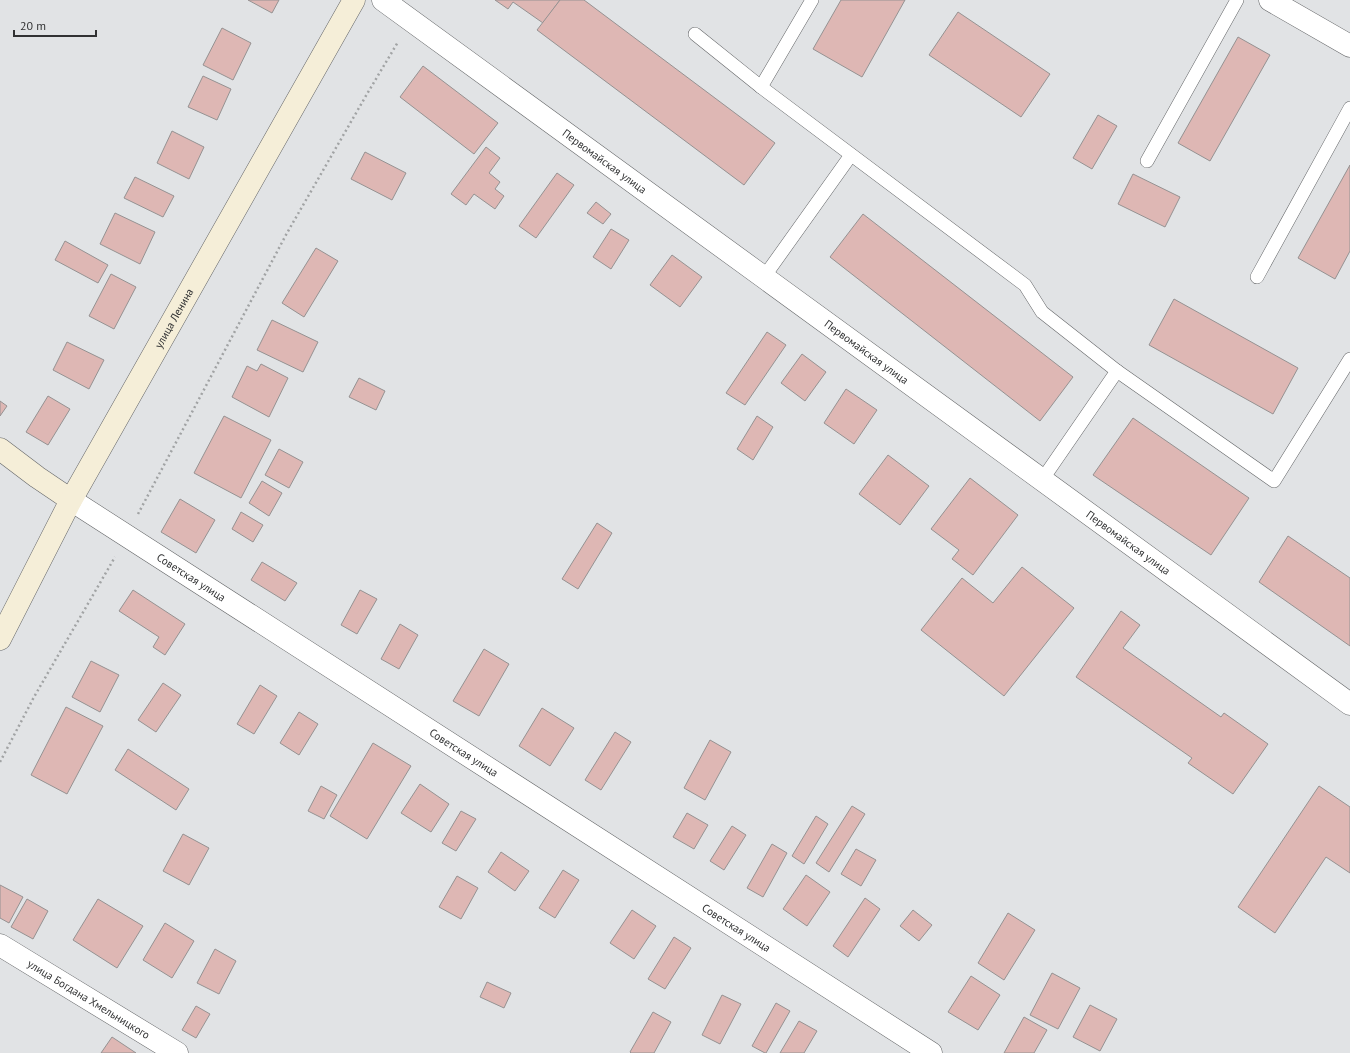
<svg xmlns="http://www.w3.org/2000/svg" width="1350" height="1053" viewBox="0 0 1350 1053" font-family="'PT Sans',sans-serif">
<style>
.building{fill:#deb7b4;stroke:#959292}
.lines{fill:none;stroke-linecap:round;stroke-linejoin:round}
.lane-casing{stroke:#646668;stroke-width:14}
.street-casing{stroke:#646668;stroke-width:23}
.secondary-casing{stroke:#646668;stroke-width:23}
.path{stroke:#a1a3a4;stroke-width:2.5;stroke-dasharray:2 3;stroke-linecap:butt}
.lane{stroke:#fff;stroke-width:13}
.street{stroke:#fff;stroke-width:22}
.secondary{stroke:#f5eed8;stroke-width:22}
.labels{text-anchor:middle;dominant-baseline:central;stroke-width:3;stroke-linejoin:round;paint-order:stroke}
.street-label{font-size:11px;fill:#313233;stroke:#e1e3e5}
</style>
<rect width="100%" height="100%" fill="#e1e3e5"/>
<g class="building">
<polygon points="248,0 279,0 272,13"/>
<polygon points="495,0 560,0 543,23 513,2 508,9"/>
<polygon points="560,0 584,0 775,143 744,185 537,30"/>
<polygon points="841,0 905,0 862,77 813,49"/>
<polygon points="958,12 1050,74 1021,117 929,55"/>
<polygon points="222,28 251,43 233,80 203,65"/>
<polygon points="1238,37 1270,55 1210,161 1178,143"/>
<polygon points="423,66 498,123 474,154 400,97"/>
<polygon points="203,76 231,89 217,120 188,107"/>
<polygon points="1098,115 1117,126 1092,169 1073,158"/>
<polygon points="172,131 204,147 189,179 157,163"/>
<polygon points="486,147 500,158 489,173 500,182 495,189 504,196 495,209 474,194 466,205 451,194"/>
<polygon points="365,152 406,173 392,200 351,179"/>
<polygon points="1350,165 1350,251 1335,279 1298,258"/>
<polygon points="557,173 574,185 536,238 519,226"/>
<polygon points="1133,174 1180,197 1165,227 1118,204"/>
<polygon points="135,177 174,196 163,217 124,198"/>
<polygon points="596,202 611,214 603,224 587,213"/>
<polygon points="115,213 155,232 140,264 100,244"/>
<polygon points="863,214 1073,377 1040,421 830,257"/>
<polygon points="611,229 629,240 611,269 593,257"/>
<polygon points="65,241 108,265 98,283 55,260"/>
<polygon points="316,248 338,261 304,317 282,303"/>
<polygon points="672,255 702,277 680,307 650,285"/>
<polygon points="111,274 136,287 114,329 89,316"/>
<polygon points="1174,299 1298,368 1273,414 1149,345"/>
<polygon points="272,320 318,342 303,372 257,350"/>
<polygon points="767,332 786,345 745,405 726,393"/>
<polygon points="67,342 104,360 89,389 53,370"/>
<polygon points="802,354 826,372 805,401 781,383"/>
<polygon points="261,364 288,378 269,417 232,397 247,366 257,371"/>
<polygon points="359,378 385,391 376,410 349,397"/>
<polygon points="846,389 877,410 854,444 824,423"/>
<polygon points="48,396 70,409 48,445 26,432"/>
<polygon points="0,401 7,406 0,416"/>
<polygon points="224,416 271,440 241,498 194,473"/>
<polygon points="757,416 773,427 753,460 737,449"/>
<polygon points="1133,418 1249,498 1211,555 1093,475"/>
<polygon points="279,449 303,462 289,488 265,475"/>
<polygon points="888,455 929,486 900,525 859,494"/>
<polygon points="970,478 1018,515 973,575 952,559 959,550 931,529"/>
<polygon points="262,481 282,493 269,516 249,503"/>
<polygon points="180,499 215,520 196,553 161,532"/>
<polygon points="241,512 263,525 253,542 232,529"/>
<polygon points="597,523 612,533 578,589 562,579"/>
<polygon points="1288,536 1350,578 1350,646 1259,582"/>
<polygon points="262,562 297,583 285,601 251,580"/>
<polygon points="1022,567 1074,608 1004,696 921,630 962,578 993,603"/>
<polygon points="133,590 185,624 165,655 153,647 159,637 119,611"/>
<polygon points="360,590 377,599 357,634 341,625"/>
<polygon points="1121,611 1140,625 1123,648 1221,717 1224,713 1268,744 1233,794 1188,763 1192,758 1076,677"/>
<polygon points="400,624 418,635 399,669 381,659"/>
<polygon points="484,649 509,664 479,716 453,701"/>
<polygon points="91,661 119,675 100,712 72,697"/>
<polygon points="163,683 181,695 156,732 138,720"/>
<polygon points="260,685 277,696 254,734 237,724"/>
<polygon points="66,707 103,726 67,794 31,775"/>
<polygon points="542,708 574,728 550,766 519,746"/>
<polygon points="299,712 318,724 299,755 280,743"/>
<polygon points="615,732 631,742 601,790 585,780"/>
<polygon points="710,740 731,752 705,800 684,788"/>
<polygon points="373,743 411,766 367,839 330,816"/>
<polygon points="128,749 189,789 176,810 115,770"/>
<polygon points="420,784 449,804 431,832 401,813"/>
<polygon points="321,786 337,795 324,819 308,811"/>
<polygon points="1319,786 1350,807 1350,873 1326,857 1275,933 1238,907"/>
<polygon points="852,806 865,814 829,872 816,863"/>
<polygon points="461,811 476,819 456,851 442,843"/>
<polygon points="687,813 708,825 694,849 673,837"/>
<polygon points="816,816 828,824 804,864 792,856"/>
<polygon points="732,826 746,835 724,870 710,861"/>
<polygon points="183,834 209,848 189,885 163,871"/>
<polygon points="772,844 787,853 763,897 747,888"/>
<polygon points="856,849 876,860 861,886 841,874"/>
<polygon points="501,852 529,871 515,891 488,872"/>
<polygon points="563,870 579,880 555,918 539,908"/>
<polygon points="806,875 830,892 807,926 783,909"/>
<polygon points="457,876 478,888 461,919 439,907"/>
<polygon points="0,885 23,897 9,923 0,918"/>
<polygon points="865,898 880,909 848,957 833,946"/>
<polygon points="27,899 48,911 33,939 11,927"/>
<polygon points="98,899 143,926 117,968 73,940"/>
<polygon points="632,910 656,926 634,959 610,943"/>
<polygon points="913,910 932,925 919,941 900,926"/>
<polygon points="1008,913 1035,930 1004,980 978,963"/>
<polygon points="165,923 194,941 172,978 143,960"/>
<polygon points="674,937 691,948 665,989 648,979"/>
<polygon points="215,949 236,961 219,994 197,983"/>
<polygon points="1052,973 1080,988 1058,1029 1030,1015"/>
<polygon points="971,976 1000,995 978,1030 948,1012"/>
<polygon points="487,982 511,993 504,1008 480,997"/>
<polygon points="722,995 741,1004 720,1044 702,1035"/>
<polygon points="776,1003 790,1011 766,1053 765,1053 752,1046"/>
<polygon points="1090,1005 1117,1019 1100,1051 1073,1037"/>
<polygon points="196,1006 210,1014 196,1038 182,1030"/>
<polygon points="653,1012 671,1022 654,1053 631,1053 630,1052"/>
<polygon points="1024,1017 1047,1030 1034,1053 1004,1053"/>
<polygon points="799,1021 817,1031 804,1053 780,1053"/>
<polygon points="112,1037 136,1053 101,1053"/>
</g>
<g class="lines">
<g class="lane-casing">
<g id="lane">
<polyline points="695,34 761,87 812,0"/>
<polyline points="761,87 1025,285 1042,312 1117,371"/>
<polyline points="1147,161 1237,0"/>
<polyline points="764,277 851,155"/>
<polyline points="1257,277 1350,108"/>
<polyline points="1042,480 1117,371 1274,481 1350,359"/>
</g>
</g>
<g class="street-casing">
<g id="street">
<path id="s1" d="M383,0L1350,704"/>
<polyline points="1270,0 1350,46"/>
<path id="s2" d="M71,500L931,1053"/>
<path id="s3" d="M0,945L177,1053"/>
</g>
</g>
<g class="secondary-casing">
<g id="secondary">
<polyline points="0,449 37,477 71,500"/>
<path id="s4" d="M0,639L71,500L354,0"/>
</g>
</g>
<g class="path">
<polyline points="138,514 287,233 367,94 398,42"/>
<polyline points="0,762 34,697 115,557"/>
</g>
<use href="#lane" class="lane"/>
<use href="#street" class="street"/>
<use href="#secondary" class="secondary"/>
</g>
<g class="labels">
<g class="street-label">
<text stroke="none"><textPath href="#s1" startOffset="274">Первомайская улица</textPath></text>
<text stroke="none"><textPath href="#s4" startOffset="365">улица Ленина</textPath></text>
<text stroke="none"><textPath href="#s1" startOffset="598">Первомайская улица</textPath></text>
<text stroke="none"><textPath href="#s1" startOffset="922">Первомайская улица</textPath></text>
<text stroke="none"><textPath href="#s2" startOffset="143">Советская улица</textPath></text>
<text stroke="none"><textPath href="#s2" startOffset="467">Советская улица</textPath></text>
<text stroke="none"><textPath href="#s2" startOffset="791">Советская улица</textPath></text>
<text stroke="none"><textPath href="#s3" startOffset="104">улица Богдана Хмельницкого</textPath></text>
</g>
</g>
<path d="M14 30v6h82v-6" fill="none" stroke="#313233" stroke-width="2"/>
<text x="20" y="30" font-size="12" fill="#313233" stroke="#e1e3e5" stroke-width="3" paint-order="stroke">20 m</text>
</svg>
